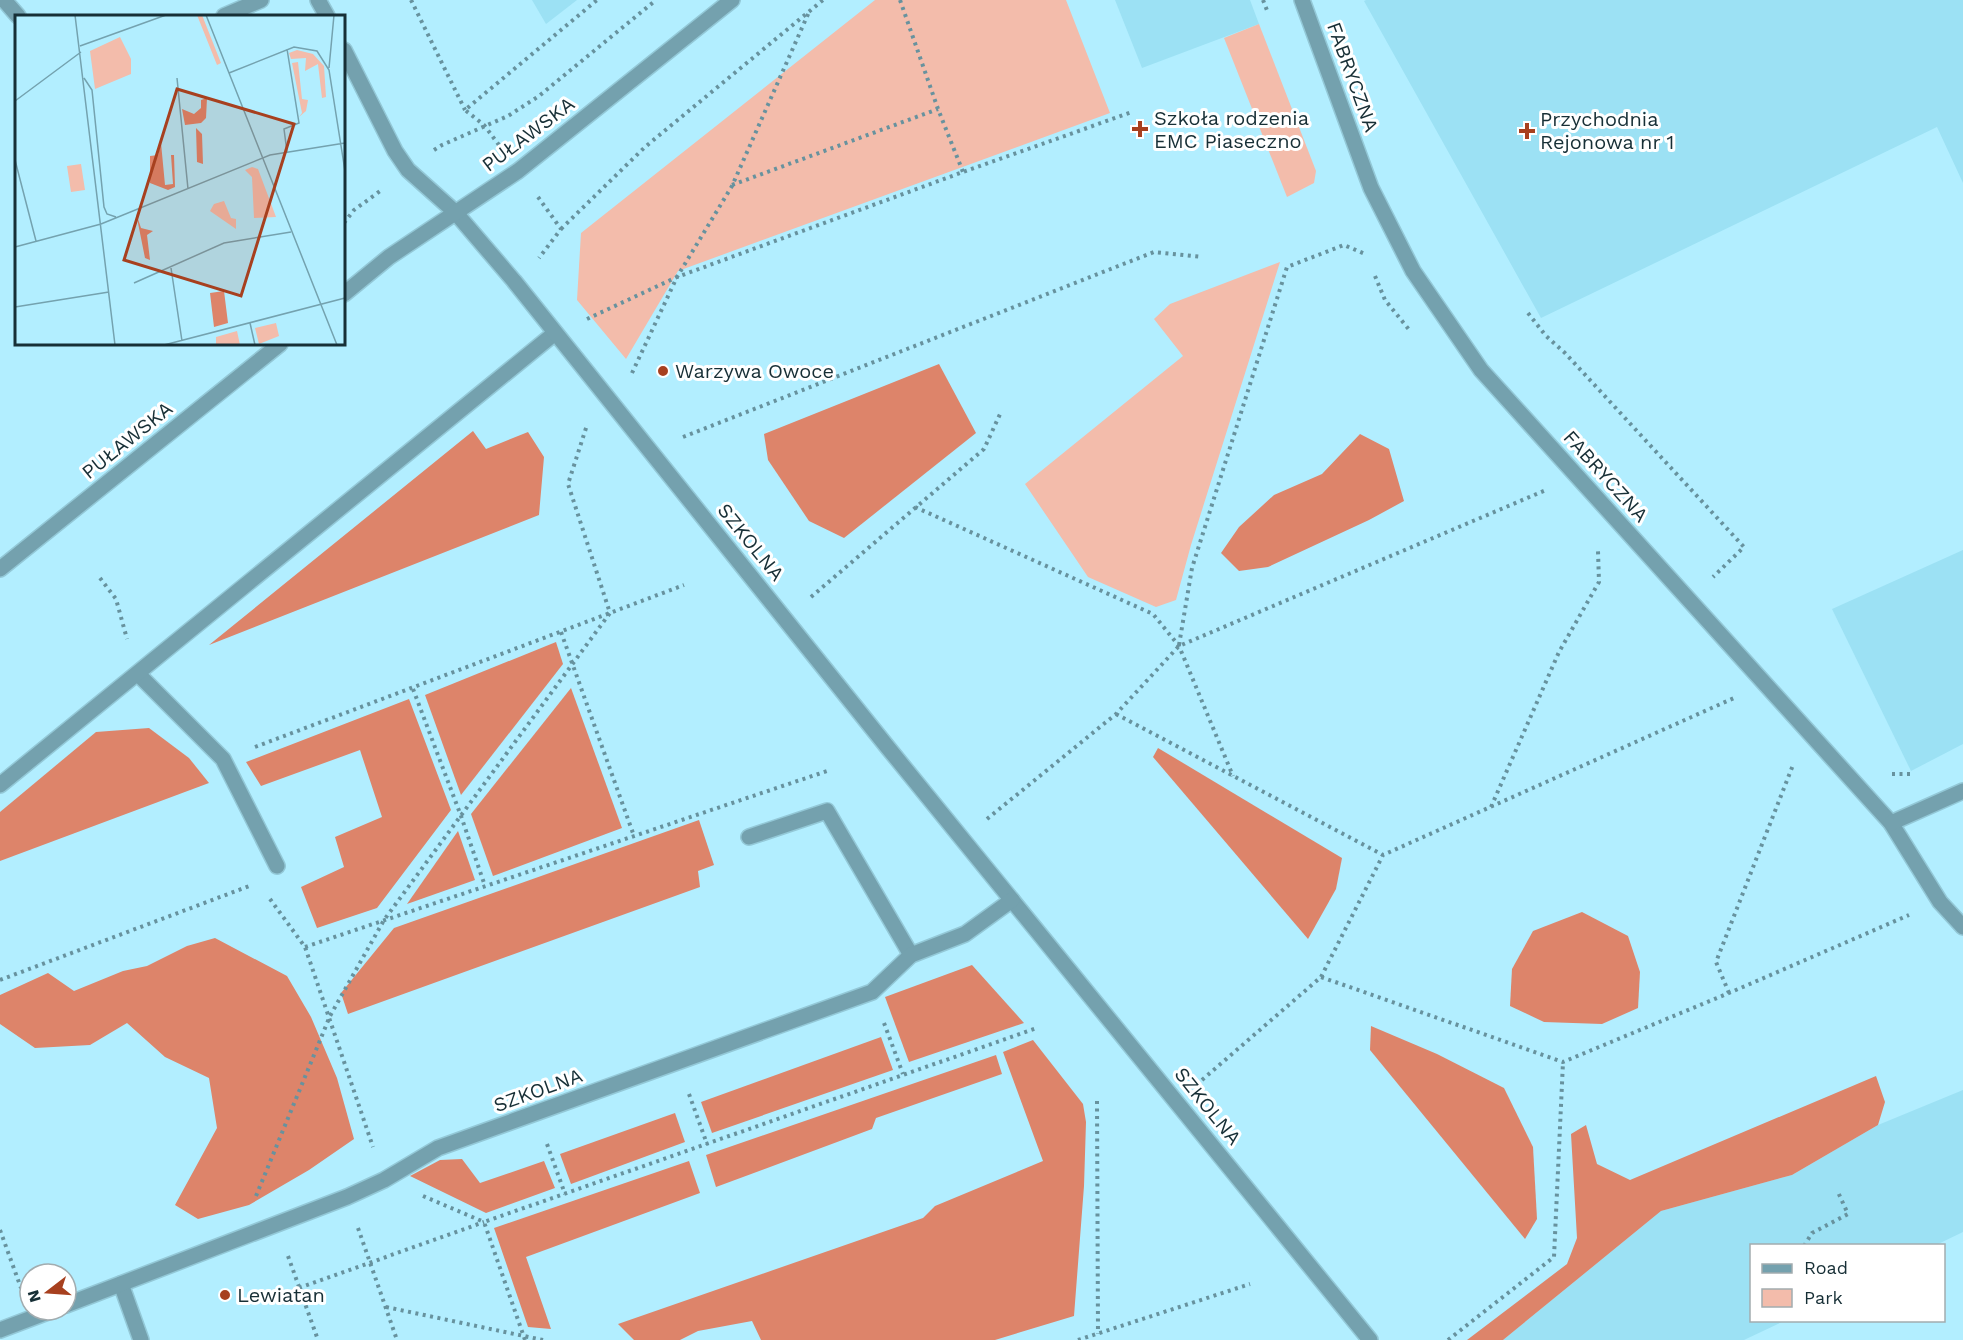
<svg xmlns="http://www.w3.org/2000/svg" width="1963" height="1340" viewBox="0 0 1963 1340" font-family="'Work Sans',sans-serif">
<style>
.built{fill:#9ce1f4}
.green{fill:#f3bcab}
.forest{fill:#dd846a}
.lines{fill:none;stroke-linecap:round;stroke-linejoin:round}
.service-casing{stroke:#93c8d7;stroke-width:18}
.minor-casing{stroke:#93c8d7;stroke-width:18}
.path{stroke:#67929e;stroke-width:4;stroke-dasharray:3 4.5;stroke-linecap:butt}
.service{stroke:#74a1ae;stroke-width:15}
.minor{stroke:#74a1ae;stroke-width:15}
.poi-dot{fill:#a7401f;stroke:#fff;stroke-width:2}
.labels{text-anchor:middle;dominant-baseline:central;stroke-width:6;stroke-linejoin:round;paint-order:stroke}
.street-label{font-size:20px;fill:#172f36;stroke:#fff}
.poi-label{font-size:20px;fill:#172f36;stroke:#fff;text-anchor:start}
.inset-road{fill:none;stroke:#74a2af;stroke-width:1.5}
.view{fill:#a7401f;fill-opacity:0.15;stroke:#a7401f;stroke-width:3}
.inset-edge{fill:none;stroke:#172f36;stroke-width:3}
</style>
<rect width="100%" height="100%" fill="#b2eeff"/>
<g class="built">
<polygon points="532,0 577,0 546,24"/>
<polygon points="1115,0 1250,0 1259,24 1142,68"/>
<polygon points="1366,0 1963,0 1963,183 1937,127 1541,318 1364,1"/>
<polygon points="1963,550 1963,744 1911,771 1832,609"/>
<polygon points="1963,1090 1963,1232 1936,1245 1752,1246 1752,1320 1784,1321 1744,1340 1503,1340 1661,1211 1792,1175 1878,1125"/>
</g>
<g class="green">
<polygon points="875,0 1066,0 1110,113 678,271 626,359 577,300 581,233"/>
<polygon points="1259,24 1316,171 1314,183 1287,197 1224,38"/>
<polygon points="1280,262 1191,545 1176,600 1156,607 1088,577 1025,484 1183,356 1154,319 1170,304"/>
</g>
<g class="forest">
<polygon points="939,364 976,433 844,538 809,521 768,460 764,434"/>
<polygon points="473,431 486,449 528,432 544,457 539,515 209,645"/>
<polygon points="1360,434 1389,449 1404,501 1369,520 1268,567 1239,571 1221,553 1239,527 1274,495 1322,474"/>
<polygon points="556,642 563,664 461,795 425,695"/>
<polygon points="571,688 622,828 493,876 471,814"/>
<polygon points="409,699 451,810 377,908 317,928 301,887 344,867 335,837 382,817 360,750 261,786 246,762"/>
<polygon points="149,728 189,758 209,783 0,861 0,812 96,732"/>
<polygon points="1158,748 1342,858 1336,889 1308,939 1153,757"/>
<polygon points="699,820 714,865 698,871 700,887 348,1014 341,993 394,928"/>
<polygon points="458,831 475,880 407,904"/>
<polygon points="1582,912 1628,936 1640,972 1638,1008 1602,1024 1544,1022 1510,1006 1512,969 1533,931"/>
<polygon points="215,938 287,976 311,1017 337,1078 354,1139 309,1170 249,1205 198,1219 175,1205 217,1128 209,1078 165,1057 127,1023 90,1045 35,1048 0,1024 0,995 48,973 74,991 123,971 147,966 187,946"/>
<polygon points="972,965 1024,1023 909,1062 885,997"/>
<polygon points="1371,1026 1437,1054 1504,1088 1533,1147 1537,1219 1525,1239 1370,1050"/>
<polygon points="881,1037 893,1070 712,1133 701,1102"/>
<polygon points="1033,1040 1083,1104 1086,1122 1084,1186 1074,1316 995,1340 761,1340 752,1321 698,1331 680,1340 634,1340 618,1324 923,1218 935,1206 1043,1161 1003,1052"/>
<polygon points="996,1055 1002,1074 876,1118 872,1129 716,1187 706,1155"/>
<polygon points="1876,1076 1885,1102 1878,1125 1792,1175 1661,1211 1503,1340 1467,1340 1567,1264 1577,1238 1571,1134 1586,1125 1597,1164 1630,1180"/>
<polygon points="675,1113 685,1142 571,1184 560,1154"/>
<polygon points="462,1159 480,1183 544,1161 555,1188 486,1213 410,1176 440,1160"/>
<polygon points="689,1161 700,1193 526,1257 551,1329 528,1327 494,1228"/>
</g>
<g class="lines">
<g class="service-casing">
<g id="service">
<polyline points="138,674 223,759 277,866"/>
<polyline points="0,785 555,333"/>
<polyline points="749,837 827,811 911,955"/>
<polyline points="121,1284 141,1340"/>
</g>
</g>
<g class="minor-casing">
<g id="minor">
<polyline points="4,0 18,16"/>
<polyline points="318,0 327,16"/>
<polyline points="1302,0 1371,188 1413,271 1481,370 1891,823 1940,902 1963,927"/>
<polyline points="224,16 261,0"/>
<polyline points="344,50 395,151 408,170 455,212 514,281 889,749 1370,1340"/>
<polyline points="344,294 389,257 518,171 732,0"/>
<polyline points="0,569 280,344"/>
<polyline points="1891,823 1963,791"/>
<polyline points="66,1305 347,1197 384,1180 438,1148 872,992 911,955 965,934 1012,900"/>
<polyline points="0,1330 53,1310"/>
</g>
</g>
<g class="path">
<polyline points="411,0 465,110"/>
<polyline points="900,0 938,109 963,172"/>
<polyline points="1263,0 1268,13"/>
<polyline points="499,145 484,125 465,110 597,0"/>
<polyline points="434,150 442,145 508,116 539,96 656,0"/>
<polyline points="732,185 938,109"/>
<polyline points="538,197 561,229 539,258"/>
<polyline points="344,223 354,210 383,189"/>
<polyline points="561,229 645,147 823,0"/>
<polyline points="1375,276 1385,300 1411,332"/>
<polyline points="1528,313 1546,336 1565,353 1744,547 1713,577"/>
<polyline points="587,319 677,277 963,172 1132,112"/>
<polyline points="632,373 677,277 732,186 809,12"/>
<polyline points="683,437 1154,252 1202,257"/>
<polyline points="915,507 1153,614 1179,646 1233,776"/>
<polyline points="100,578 116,599 127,639"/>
<polyline points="811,597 984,449 1001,412"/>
<polyline points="561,632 634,836"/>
<polyline points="1179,645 1192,568 1287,267 1344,245 1365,254"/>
<polyline points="413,689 461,816 485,886"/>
<polyline points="1116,714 1383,855"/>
<polyline points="255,747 684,585"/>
<polyline points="1892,774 1910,774 1913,777"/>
<polyline points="1491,807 1559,652 1599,582 1598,551"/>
<polyline points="987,819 1116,714 1179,646 1546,490"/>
<polyline points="270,899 305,947 373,1147"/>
<polyline points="305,947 830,770"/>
<polyline points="1321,977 1383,855 1734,698"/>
<polyline points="0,980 252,885"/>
<polyline points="1729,993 1716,962 1793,765"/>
<polyline points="884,1023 903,1074"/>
<polyline points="1202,1080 1321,977 1563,1062 1729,993 1909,915"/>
<polyline points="689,1094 707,1144"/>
<polyline points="1097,1101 1098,1334"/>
<polyline points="547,1144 565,1194"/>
<polyline points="256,1196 330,1016 384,920 610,613 568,484 587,425"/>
<polyline points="423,1196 484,1222"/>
<polyline points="358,1228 397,1340"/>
<polyline points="0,1230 21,1288"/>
<polyline points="1804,1246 1812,1233 1848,1214 1837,1190"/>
<polyline points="288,1256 318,1340"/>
<polyline points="299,1288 484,1222"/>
<polyline points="386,1307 543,1340"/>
<polyline points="525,1340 484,1222 1037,1028"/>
<polyline points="1078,1340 1250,1284"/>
<polyline points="1448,1340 1554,1257 1563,1062"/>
</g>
<use href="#service" class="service"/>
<use href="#minor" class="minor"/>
</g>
<g class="poi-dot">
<path d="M1137 120h6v6h6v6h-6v6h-6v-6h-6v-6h6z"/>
<path d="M1524 122h6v6h6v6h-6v6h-6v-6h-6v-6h6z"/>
<circle cx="663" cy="371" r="6"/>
<circle cx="225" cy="1295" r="6"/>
</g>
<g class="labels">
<g class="street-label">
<text transform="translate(1353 77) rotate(70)">FABRYCZNA</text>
<text transform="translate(528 134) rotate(-37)">PUŁAWSKA</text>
<text transform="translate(127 440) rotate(-39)">PUŁAWSKA</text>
<text transform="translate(1606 476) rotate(48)">FABRYCZNA</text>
<text transform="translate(751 542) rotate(51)">SZKOLNA</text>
<text transform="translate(538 1090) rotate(-20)">SZKOLNA</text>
<text transform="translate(1208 1106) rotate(51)">SZKOLNA</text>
</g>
<g class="poi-label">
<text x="1154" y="118">Szkoła rodzenia<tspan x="1154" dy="23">EMC Piaseczno</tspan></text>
<text x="1540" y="119">Przychodnia<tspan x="1540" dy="23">Rejonowa nr 1</tspan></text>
<text x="675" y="371">Warzywa Owoce</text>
<text x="237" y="1295">Lewiatan</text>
</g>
</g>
<g transform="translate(15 15)">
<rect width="330" height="330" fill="#b2eeff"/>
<path d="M182,0H187L206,48L202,50ZM105,22L116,44V59L80,74L75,36ZM282,35L298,39L309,51L311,82L307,83L303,49L290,56L291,43L276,44L274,38ZM283,47L287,84L293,85L291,96L284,102L287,98L277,48ZM66,149L70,175L56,177L52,151ZM237,152L243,154L261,202L239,203L237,162L230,155ZM209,186L216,203L221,204V214L195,196L199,189ZM261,308L264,321L244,329L240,313ZM222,316L225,330H201V322Z" fill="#f3bcab"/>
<path d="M192,83L191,103L186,108L170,110L167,94L179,99L186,93V85ZM181,113L187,119L188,149L182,147ZM146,128L150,170L158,169L156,140H159L160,172L153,175L135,168V141L143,140ZM121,198L126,213L138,216L132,220L135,245L130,243ZM209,276L213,308L199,312L195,278Z" fill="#dd846a"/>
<path class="inset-road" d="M60,0L100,330M191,0L322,330M65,31L151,0M314,53L319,0M214,58L279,32L302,36L314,55L330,156M69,63L77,75L89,192L92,199L101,202M162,63L173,174M0,86L66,37M272,137L269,114L284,108L272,34M0,145L21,226M0,232L86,209L255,140L330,128M156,253L167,326M119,268L209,228L276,217M0,292L94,277M235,308L240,330M149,330L330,283"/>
<path class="view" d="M162,74L279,109L226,281L109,245Z"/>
<rect width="330" height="330" class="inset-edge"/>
</g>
<rect x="1750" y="1244" width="195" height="78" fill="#ffffff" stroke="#a2acaf" stroke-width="1.5"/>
<rect x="1762" y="1264" width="30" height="9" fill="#74a1ae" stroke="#a2acaf" stroke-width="1.5"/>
<text x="1804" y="1274" font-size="18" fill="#172f36">Road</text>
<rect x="1762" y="1289" width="30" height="18" fill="#f3bcab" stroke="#a2acaf" stroke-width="1.5"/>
<text x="1804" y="1304" font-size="18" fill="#172f36">Park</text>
<g transform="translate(48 1292) rotate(253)"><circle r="28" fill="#ffffff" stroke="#a2acaf" stroke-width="1.5"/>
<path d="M0-4.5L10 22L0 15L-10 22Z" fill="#a7401f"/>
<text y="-9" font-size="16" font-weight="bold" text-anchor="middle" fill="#172f36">N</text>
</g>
</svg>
